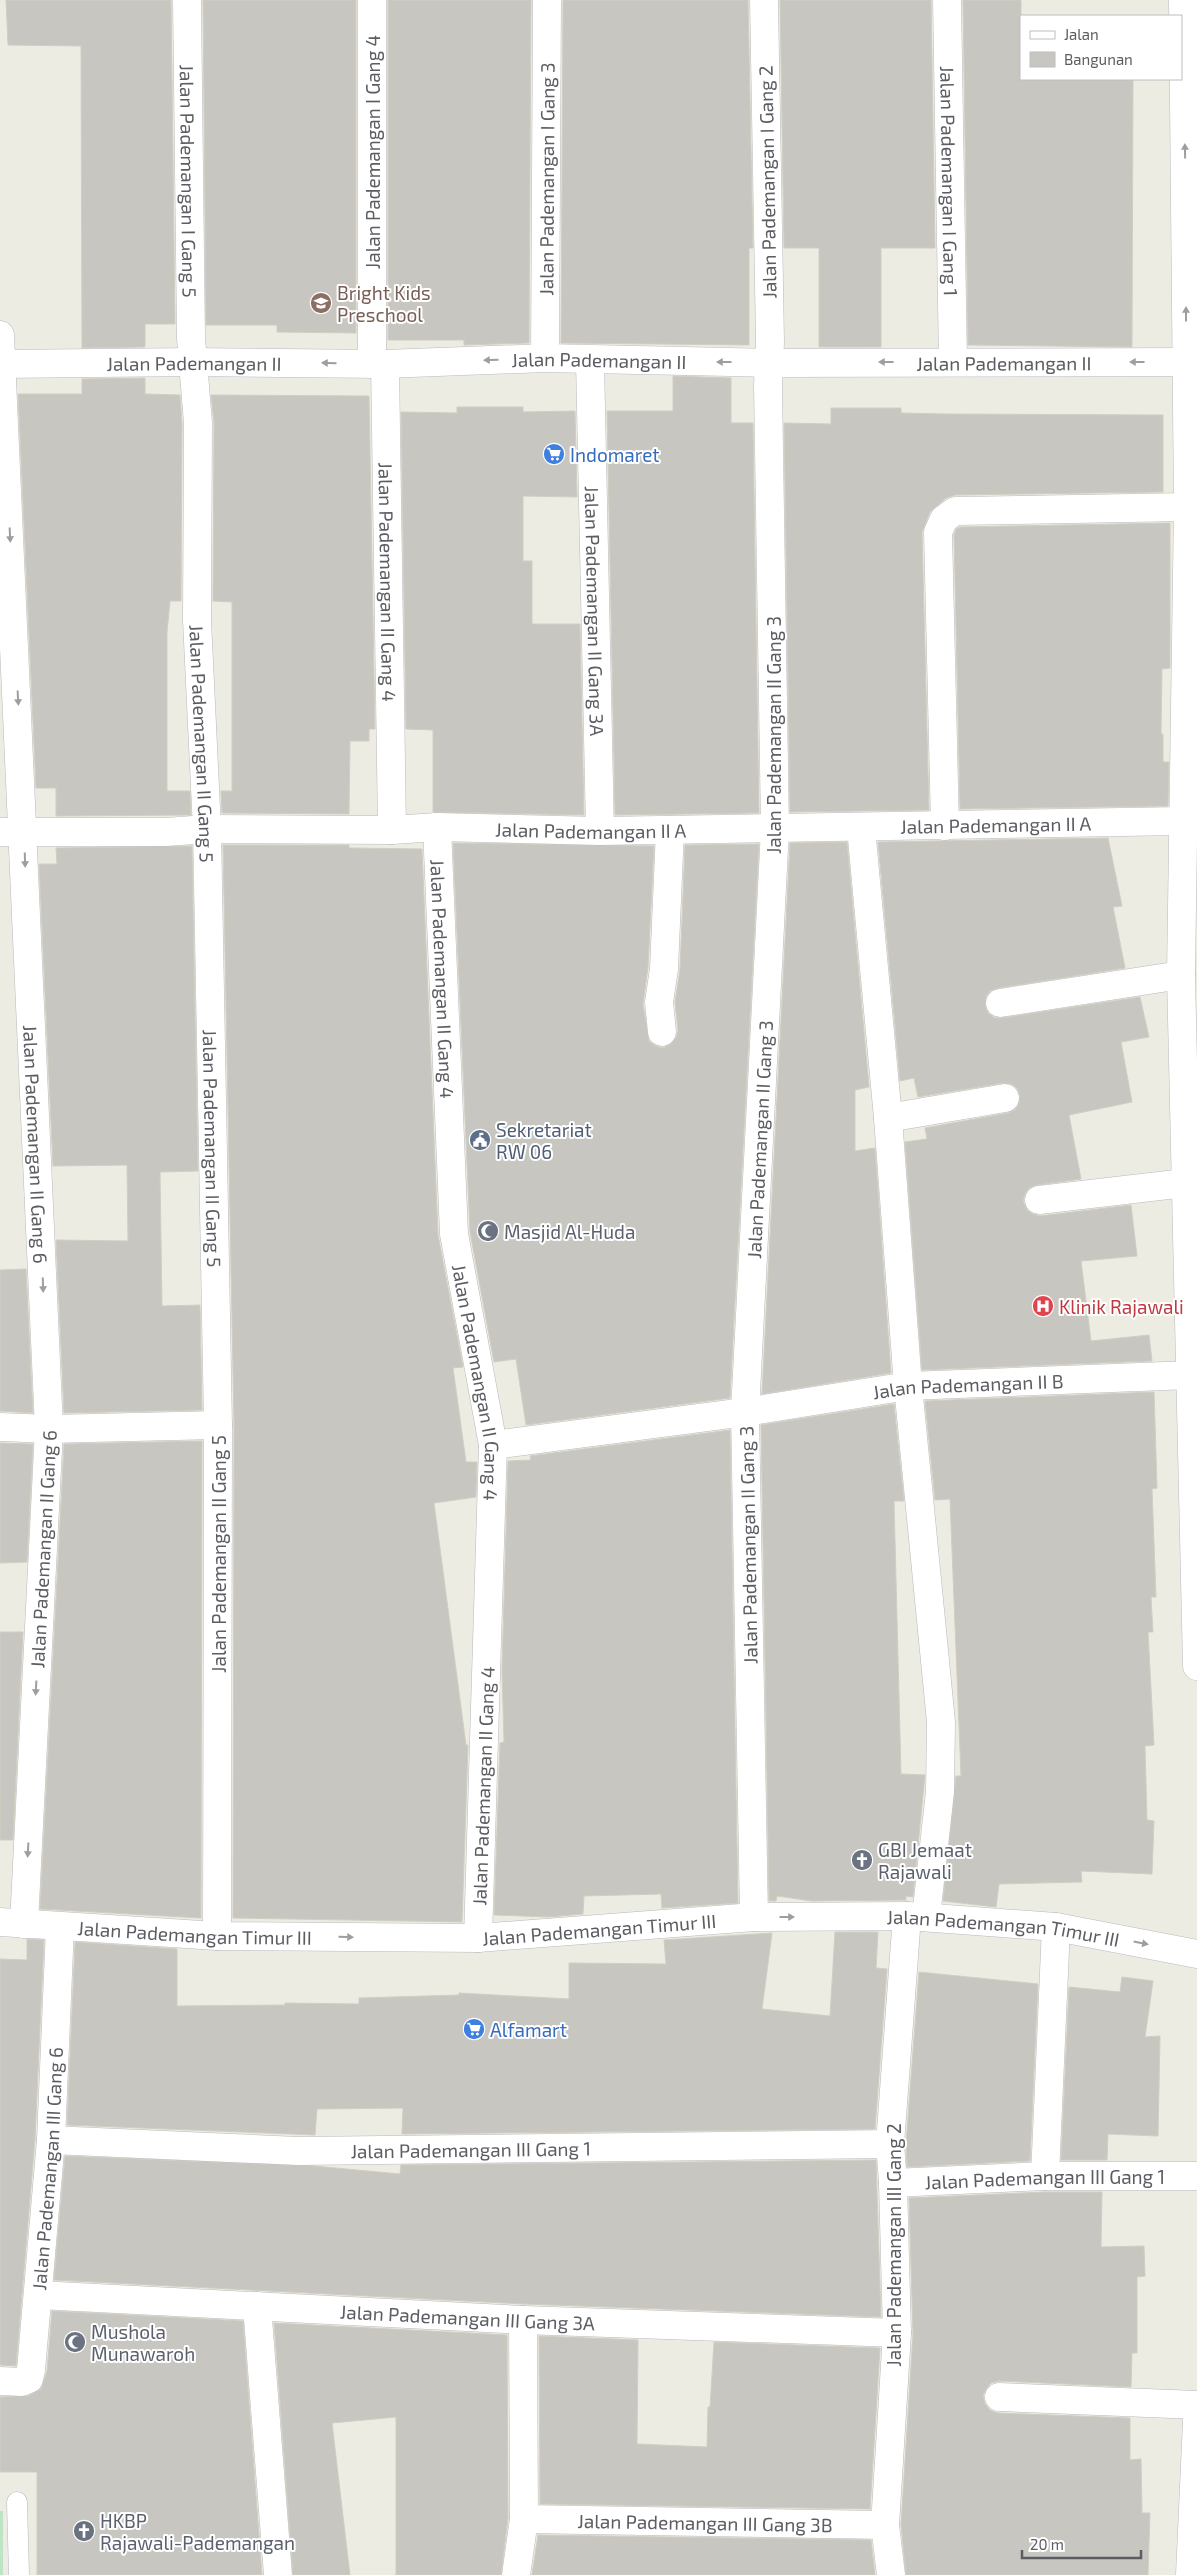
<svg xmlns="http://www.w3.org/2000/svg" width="1197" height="2575" viewBox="0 0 1197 2575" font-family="'Exo 2',sans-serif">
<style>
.green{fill:#c0e3c5}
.building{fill:#c8c6c0;stroke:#d1cec1}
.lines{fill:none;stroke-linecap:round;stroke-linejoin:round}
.lane-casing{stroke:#b8b9be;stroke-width:21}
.street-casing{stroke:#b8b9be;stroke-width:29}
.secondary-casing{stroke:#b8bac0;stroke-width:29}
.lane{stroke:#fff;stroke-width:20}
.street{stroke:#fff;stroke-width:28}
.secondary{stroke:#fff;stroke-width:28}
.oneway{fill:#9d9ea1}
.labels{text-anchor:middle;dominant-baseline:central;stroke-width:4;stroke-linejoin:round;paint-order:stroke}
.street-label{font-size:19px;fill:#5b5d62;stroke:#fff}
.education-label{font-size:19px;fill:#785e54;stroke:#fff;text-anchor:start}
.shop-label{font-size:19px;fill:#366cbe;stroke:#fff;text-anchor:start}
.service-label{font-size:19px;fill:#4e5e75;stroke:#fff;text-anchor:start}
.worship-label{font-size:19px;fill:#5b616d;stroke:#fff;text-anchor:start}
.health-label{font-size:19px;fill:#be3a42;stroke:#fff;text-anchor:start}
</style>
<rect width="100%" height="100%" fill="#edece3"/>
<rect class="green" x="0" y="2511" width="3" height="64"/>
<g class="building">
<polygon points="6,0 171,0 175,324 145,324 145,347 82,348 81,46 8,45"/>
<polygon points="203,0 356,0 356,333 277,332 277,325 206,325"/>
<polygon points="388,0 531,0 529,343 464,345 464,340 388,340"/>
<polygon points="563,0 748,0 753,248 749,248 749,345 561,343"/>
<polygon points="780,0 931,0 935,248 881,248 881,347 819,347 819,248 784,248"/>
<polygon points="963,0 1021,0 1021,79 1133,79 1132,347 968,345"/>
<polygon points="673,376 731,378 731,423 753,423 759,813 615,815 607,411 673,411"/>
<polygon points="145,378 145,394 180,395 182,424 181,601 170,601 167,632 167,791 190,791 191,815 56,816 56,788 36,788 18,394 82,394 82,379"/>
<polygon points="211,395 369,396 375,729 369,729 369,741 350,741 349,814 222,813 221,791 232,791 232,602 213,601 214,423"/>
<polygon points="457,407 523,407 523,412 575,411 577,497 523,496 523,561 532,561 532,624 580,624 584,815 433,812 433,730 406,729 401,412 457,413"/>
<polygon points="831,408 901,408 901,413 947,414 1163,415 1163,492 955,495 946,498 930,512 922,532 929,810 790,812 784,423 831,424"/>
<polygon points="1170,523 1170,668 1162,669 1161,734 1163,734 1163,762 1169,762 1168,806 960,809 954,535 956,529 960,527"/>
<polygon points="1108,838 1122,906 1113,907 1125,968 998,988 990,991 986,997 985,1005 988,1013 995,1018 1002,1018 1140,997 1149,1037 1121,1042 1132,1102 1069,1115 1081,1179 1037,1185 1029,1188 1025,1194 1023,1201 1027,1210 1033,1214 1040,1216 1131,1205 1137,1256 1081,1261 1091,1341 1149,1335 1152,1361 922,1370 905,1142 927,1139 925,1128 1008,1113 1015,1110 1019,1104 1020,1096 1017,1088 1011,1084 1003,1083 918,1097 914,1078 900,1081 878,842"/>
<polygon points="847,842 869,1087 855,1090 855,1151 875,1148 891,1373 762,1394 790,843"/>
<polygon points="453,843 654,846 648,967 643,1004 649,1041 655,1046 663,1048 671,1044 676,1038 678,1031 675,1002 680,970 685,845 759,844 730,1398 526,1425 516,1359 494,1362 470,1232"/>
<polygon points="223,845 349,845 349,848 422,849 438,1235 463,1367 453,1368 466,1462 477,1462 476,1497 434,1503 466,1745 468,1745 462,1922 233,1918 234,1425"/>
<polygon points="192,846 198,1171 160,1172 162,1306 200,1305 202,1410 64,1413 56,1240 128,1241 127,1165 53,1166 39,864 57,864 56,848"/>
<polygon points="26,1269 33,1413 0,1411 0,1270"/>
<polygon points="1154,1392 1157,1488 1152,1489 1156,1597 1151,1597 1153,1632 1148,1632 1154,1745 1145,1746 1147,1820 1154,1821 1152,1874 1081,1871 1082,1882 999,1884 996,1907 943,1901 956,1776 961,1776 950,1499 935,1500 925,1401"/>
<polygon points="894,1404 904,1501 894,1501 901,1774 925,1775 913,1897 906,1896 906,1900 812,1901 777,1896 776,1901 769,1901 761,1425"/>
<polygon points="730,1430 738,1903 662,1908 661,1894 584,1896 583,1914 549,1917 494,1915 500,1743 504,1742 502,1669 508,1461 531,1460 530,1456"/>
<polygon points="202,1441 201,1918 40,1909 64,1444"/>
<polygon points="0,1443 33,1444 27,1562 0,1563"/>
<polygon points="0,1632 23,1632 13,1840 0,1840"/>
<polygon points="835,1932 878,1932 876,1968 887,1969 875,2129 402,2134 403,2108 317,2109 315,2135 67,2125 75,1942 177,1949 177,2006 285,2005 285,2003 359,2004 359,1998 459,1995 459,1993 569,1999 569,1963 666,1964 664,1940 772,1933 762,2009 830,2016"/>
<polygon points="27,1939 44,1940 35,2139 16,2366 0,2365 0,1959 27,1960"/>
<polygon points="919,1972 1038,1984 1030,2161 907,2167 906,2144"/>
<polygon points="1122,1977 1153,1981 1145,2037 1160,2036 1158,2136 1108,2134 1107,2160 1061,2160 1069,1987 1120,1992"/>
<polygon points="65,2156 314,2166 400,2174 401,2165 876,2160 881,2317 524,2304 54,2280"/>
<polygon points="1045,2192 1102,2192 1101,2247 1144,2246 1145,2276 1137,2277 1137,2353 1132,2353 1131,2387 999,2381 991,2383 986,2389 983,2396 985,2404 990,2410 998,2413 1130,2418 1130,2460 1141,2459 1142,2513 1150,2513 1148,2575 906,2575 901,2525 913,2334 909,2198"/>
<polygon points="52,2311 243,2321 262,2575 37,2575 37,2472 0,2472 0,2397 28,2396 41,2389 47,2371"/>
<polygon points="274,2323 507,2335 508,2518 501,2575 396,2575 396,2417 332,2423 350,2575 293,2575"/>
<polygon points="539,2336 638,2340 637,2444 707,2447 708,2407 710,2407 714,2342 880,2348 870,2509 540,2504"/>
<polygon points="538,2535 871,2540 875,2575 532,2575"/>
</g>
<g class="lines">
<g class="lane-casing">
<polyline id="lane" points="17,2502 19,2575"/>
</g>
<g class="street-casing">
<g id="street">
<path id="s1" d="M187,0L191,338L198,423L197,620L207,829L218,1425L217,1936"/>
<polyline points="372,0 372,364"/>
<path id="s2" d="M947,0L953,362"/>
<path id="s3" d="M0,335L49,1429L24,1924"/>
<path id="s4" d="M545,358L547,0"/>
<path id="s5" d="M590,361L600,831"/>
<path id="s6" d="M385,364L392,830"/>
<polyline points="945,826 938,532 944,519 955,511 1188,507"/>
<path id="s7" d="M437,827L454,1234L493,1445L478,1938"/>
<polyline points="861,828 888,1118 908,1386 941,1722 940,1792 926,1917"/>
<path id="s8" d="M0,832H166L207,829L392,830L437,827L600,831L1182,821"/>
<polyline points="1000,1003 1181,975"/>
<polyline points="662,1032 659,1002 664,969 670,830"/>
<polyline points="888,1118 1005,1098"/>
<polyline points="1039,1200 1185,1183"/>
<polyline points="0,1427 49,1429 218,1425"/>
<path id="s9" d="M493,1445L745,1412L908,1386L1191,1375"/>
<path id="s10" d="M754,1917L745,1412L775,829L768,386L770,342L764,0"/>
<path id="s11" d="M0,1922L217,1936L478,1938L754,1917L907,1916L1056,1927L1197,1954"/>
<path id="s12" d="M51,2140L298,2151L890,2144"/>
<polyline points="1045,2176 1056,1927"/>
<path id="s13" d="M893,2183L1045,2176H1197"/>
<path id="s14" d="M38,2295L523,2320L897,2333"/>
<polyline points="257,2306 278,2575"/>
<path id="s15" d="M0,2381L22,2382L29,2379L31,2370L51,2140L60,1927"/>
<polyline points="999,2397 1197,2405"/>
<path id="s16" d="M524,2519L885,2525"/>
<polyline points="516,2575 524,2519 523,2320"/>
<polyline points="891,2575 885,2525 897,2333 893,2183 890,2144 907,1916"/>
</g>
</g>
<g class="secondary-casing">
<g id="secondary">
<polyline points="1183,0 1188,507 1181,975 1197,1666"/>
<path id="s17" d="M0,364L193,362L385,364L545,358L770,363L1197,362"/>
<polyline points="1190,2575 1197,2421"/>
</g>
</g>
<use href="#lane" class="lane"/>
<use href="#street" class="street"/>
<use href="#secondary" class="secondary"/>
</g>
<defs><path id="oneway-solid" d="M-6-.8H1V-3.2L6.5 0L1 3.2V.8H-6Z" transform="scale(1.25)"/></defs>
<g class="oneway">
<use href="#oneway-solid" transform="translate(1185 151) rotate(-91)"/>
<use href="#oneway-solid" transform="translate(1186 314) rotate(-90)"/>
<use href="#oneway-solid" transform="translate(491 360) rotate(178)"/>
<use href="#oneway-solid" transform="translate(724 362) rotate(-180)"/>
<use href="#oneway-solid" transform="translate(886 362) rotate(180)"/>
<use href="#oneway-solid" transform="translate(1137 362) rotate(-180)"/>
<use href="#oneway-solid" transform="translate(329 363) rotate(-179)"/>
<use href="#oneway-solid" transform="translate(10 535) rotate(87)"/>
<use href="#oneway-solid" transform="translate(18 698) rotate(87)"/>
<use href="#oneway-solid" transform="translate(25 860) rotate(88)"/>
<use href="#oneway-solid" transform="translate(43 1285) rotate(88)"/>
<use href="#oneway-solid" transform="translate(36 1688) rotate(93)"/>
<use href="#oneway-solid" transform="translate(28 1850) rotate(93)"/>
<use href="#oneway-solid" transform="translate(787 1917)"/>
<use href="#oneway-solid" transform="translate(346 1937) rotate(1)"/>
<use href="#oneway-solid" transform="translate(1141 1943) rotate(11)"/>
</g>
<defs>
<g id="school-disc" transform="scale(1.125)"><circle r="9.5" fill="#8d6e63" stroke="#fff"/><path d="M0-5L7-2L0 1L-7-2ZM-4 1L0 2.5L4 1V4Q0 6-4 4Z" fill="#fff"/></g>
<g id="supermarket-disc" transform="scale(1.125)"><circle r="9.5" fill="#3f7fe0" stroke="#fff"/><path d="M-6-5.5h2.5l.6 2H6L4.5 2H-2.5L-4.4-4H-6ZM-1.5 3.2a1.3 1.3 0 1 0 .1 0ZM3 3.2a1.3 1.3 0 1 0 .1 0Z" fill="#fff"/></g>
<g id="civic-disc" transform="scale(1.125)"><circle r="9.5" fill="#5c6f8a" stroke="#fff"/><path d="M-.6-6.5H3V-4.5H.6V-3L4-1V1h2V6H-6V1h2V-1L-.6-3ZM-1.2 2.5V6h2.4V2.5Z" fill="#fff"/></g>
<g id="mosque-disc" transform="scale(1.125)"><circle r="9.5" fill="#6b7280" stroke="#fff"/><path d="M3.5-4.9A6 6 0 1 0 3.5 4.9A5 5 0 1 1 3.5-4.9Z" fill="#fff"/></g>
<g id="hospital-disc" transform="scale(1.125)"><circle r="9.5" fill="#e0444e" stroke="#fff"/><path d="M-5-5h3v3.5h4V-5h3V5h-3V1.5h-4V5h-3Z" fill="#fff"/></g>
<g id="church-disc" transform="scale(1.125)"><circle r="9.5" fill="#6b7280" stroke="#fff"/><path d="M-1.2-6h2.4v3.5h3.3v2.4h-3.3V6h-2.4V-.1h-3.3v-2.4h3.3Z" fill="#fff"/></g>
</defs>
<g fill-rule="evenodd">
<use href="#school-disc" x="321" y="303"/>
<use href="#supermarket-disc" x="554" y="454"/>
<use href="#civic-disc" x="480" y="1140"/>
<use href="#mosque-disc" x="488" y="1231"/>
<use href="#hospital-disc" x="1043" y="1306"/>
<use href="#church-disc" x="862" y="1860"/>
<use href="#supermarket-disc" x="474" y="2029"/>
<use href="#mosque-disc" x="75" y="2342"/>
<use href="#church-disc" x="84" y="2531"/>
</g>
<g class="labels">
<g class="street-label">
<text transform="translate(372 152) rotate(-90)">Jalan Pademangan I Gang 4</text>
<text stroke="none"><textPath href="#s4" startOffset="179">Jalan Pademangan I Gang 3</textPath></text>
<text stroke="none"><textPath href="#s1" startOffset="181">Jalan Pademangan I Gang 5</textPath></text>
<text stroke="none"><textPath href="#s2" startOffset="181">Jalan Pademangan I Gang 1</textPath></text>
<text transform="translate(767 182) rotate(-91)">Jalan Pademangan I Gang 2</text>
<text stroke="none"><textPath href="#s17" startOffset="599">Jalan Pademangan II</textPath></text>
<text stroke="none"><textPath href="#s17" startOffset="1004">Jalan Pademangan II</textPath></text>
<text stroke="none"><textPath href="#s17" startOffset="194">Jalan Pademangan II</textPath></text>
<text stroke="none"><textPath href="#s6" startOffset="218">Jalan Pademangan II Gang 4</textPath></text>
<text stroke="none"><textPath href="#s5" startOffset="250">Jalan Pademangan II Gang 3A</textPath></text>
<text transform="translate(773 735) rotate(-90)">Jalan Pademangan II Gang 3</text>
<text stroke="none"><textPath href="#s1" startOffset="744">Jalan Pademangan II Gang 5</textPath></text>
<text stroke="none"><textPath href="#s8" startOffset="996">Jalan Pademangan II A</textPath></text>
<text stroke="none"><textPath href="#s8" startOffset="591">Jalan Pademangan II A</textPath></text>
<text stroke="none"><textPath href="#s7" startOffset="152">Jalan Pademangan II Gang 4</textPath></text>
<text stroke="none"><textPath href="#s10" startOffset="778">Jalan Pademangan II Gang 3</textPath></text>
<text stroke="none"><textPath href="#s3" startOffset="810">Jalan Pademangan II Gang 6</textPath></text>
<text stroke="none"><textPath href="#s1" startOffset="1149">Jalan Pademangan II Gang 5</textPath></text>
<text stroke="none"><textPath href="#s7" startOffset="558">Jalan Pademangan II Gang 4</textPath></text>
<text stroke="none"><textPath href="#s9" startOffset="479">Jalan Pademangan II B</textPath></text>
<text transform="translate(748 1545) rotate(-91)">Jalan Pademangan II Gang 3</text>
<text transform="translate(43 1549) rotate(-87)">Jalan Pademangan II Gang 6</text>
<text transform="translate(218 1554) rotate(-90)">Jalan Pademangan II Gang 5</text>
<text transform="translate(483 1786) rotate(-88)">Jalan Pademangan II Gang 4</text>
<text stroke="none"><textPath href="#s11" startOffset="600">Jalan Pademangan Timur III</textPath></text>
<text stroke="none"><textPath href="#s11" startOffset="1005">Jalan Pademangan Timur III</textPath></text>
<text stroke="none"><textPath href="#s11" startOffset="195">Jalan Pademangan Timur III</textPath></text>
<text stroke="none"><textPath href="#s12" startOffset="420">Jalan Pademangan III Gang 1</textPath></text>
<text stroke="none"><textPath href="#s15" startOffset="241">Jalan Pademangan III Gang 6</textPath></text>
<text stroke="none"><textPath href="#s13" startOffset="152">Jalan Pademangan III Gang 1</textPath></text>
<text transform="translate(893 2245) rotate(-90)">Jalan Pademangan III Gang 2</text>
<text stroke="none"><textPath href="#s14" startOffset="430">Jalan Pademangan III Gang 3A</textPath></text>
<text stroke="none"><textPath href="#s16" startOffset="181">Jalan Pademangan III Gang 3B</textPath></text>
</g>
<g class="education-label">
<text x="337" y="292">Bright Kids<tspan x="337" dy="22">Preschool</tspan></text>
</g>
<g class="shop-label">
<text x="570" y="454">Indomaret</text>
<text x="490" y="2029">Alfamart</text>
</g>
<g class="service-label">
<text x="496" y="1129">Sekretariat<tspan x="496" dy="22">RW 06</tspan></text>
</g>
<g class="worship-label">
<text x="504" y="1231">Masjid Al-Huda</text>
<text x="878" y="1849">GBI Jemaat<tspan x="878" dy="22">Rajawali</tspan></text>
<text x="91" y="2331">Mushola<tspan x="91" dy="22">Munawaroh</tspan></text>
<text x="100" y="2520">HKBP<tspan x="100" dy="22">Rajawali-Pademangan</tspan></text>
</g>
<g class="health-label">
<text x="1059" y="1306">Klinik Rajawali</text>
</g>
</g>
<rect x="1020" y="15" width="162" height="65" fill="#ffffff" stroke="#bdbec0"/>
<rect x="1030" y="31" width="25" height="8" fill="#ffffff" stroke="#bdbec0"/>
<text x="1064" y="40" font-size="15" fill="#5b5d62">Jalan</text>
<rect x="1030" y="52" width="25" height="15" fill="#c8c6c0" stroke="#bdbec0"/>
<text x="1064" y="65" font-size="15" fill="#5b5d62">Bangunan</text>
<path d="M1022 2550v8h119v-8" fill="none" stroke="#5b5d62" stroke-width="2.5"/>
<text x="1030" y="2550" font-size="15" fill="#5b5d62" stroke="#ffffff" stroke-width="4" paint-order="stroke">20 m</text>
</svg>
